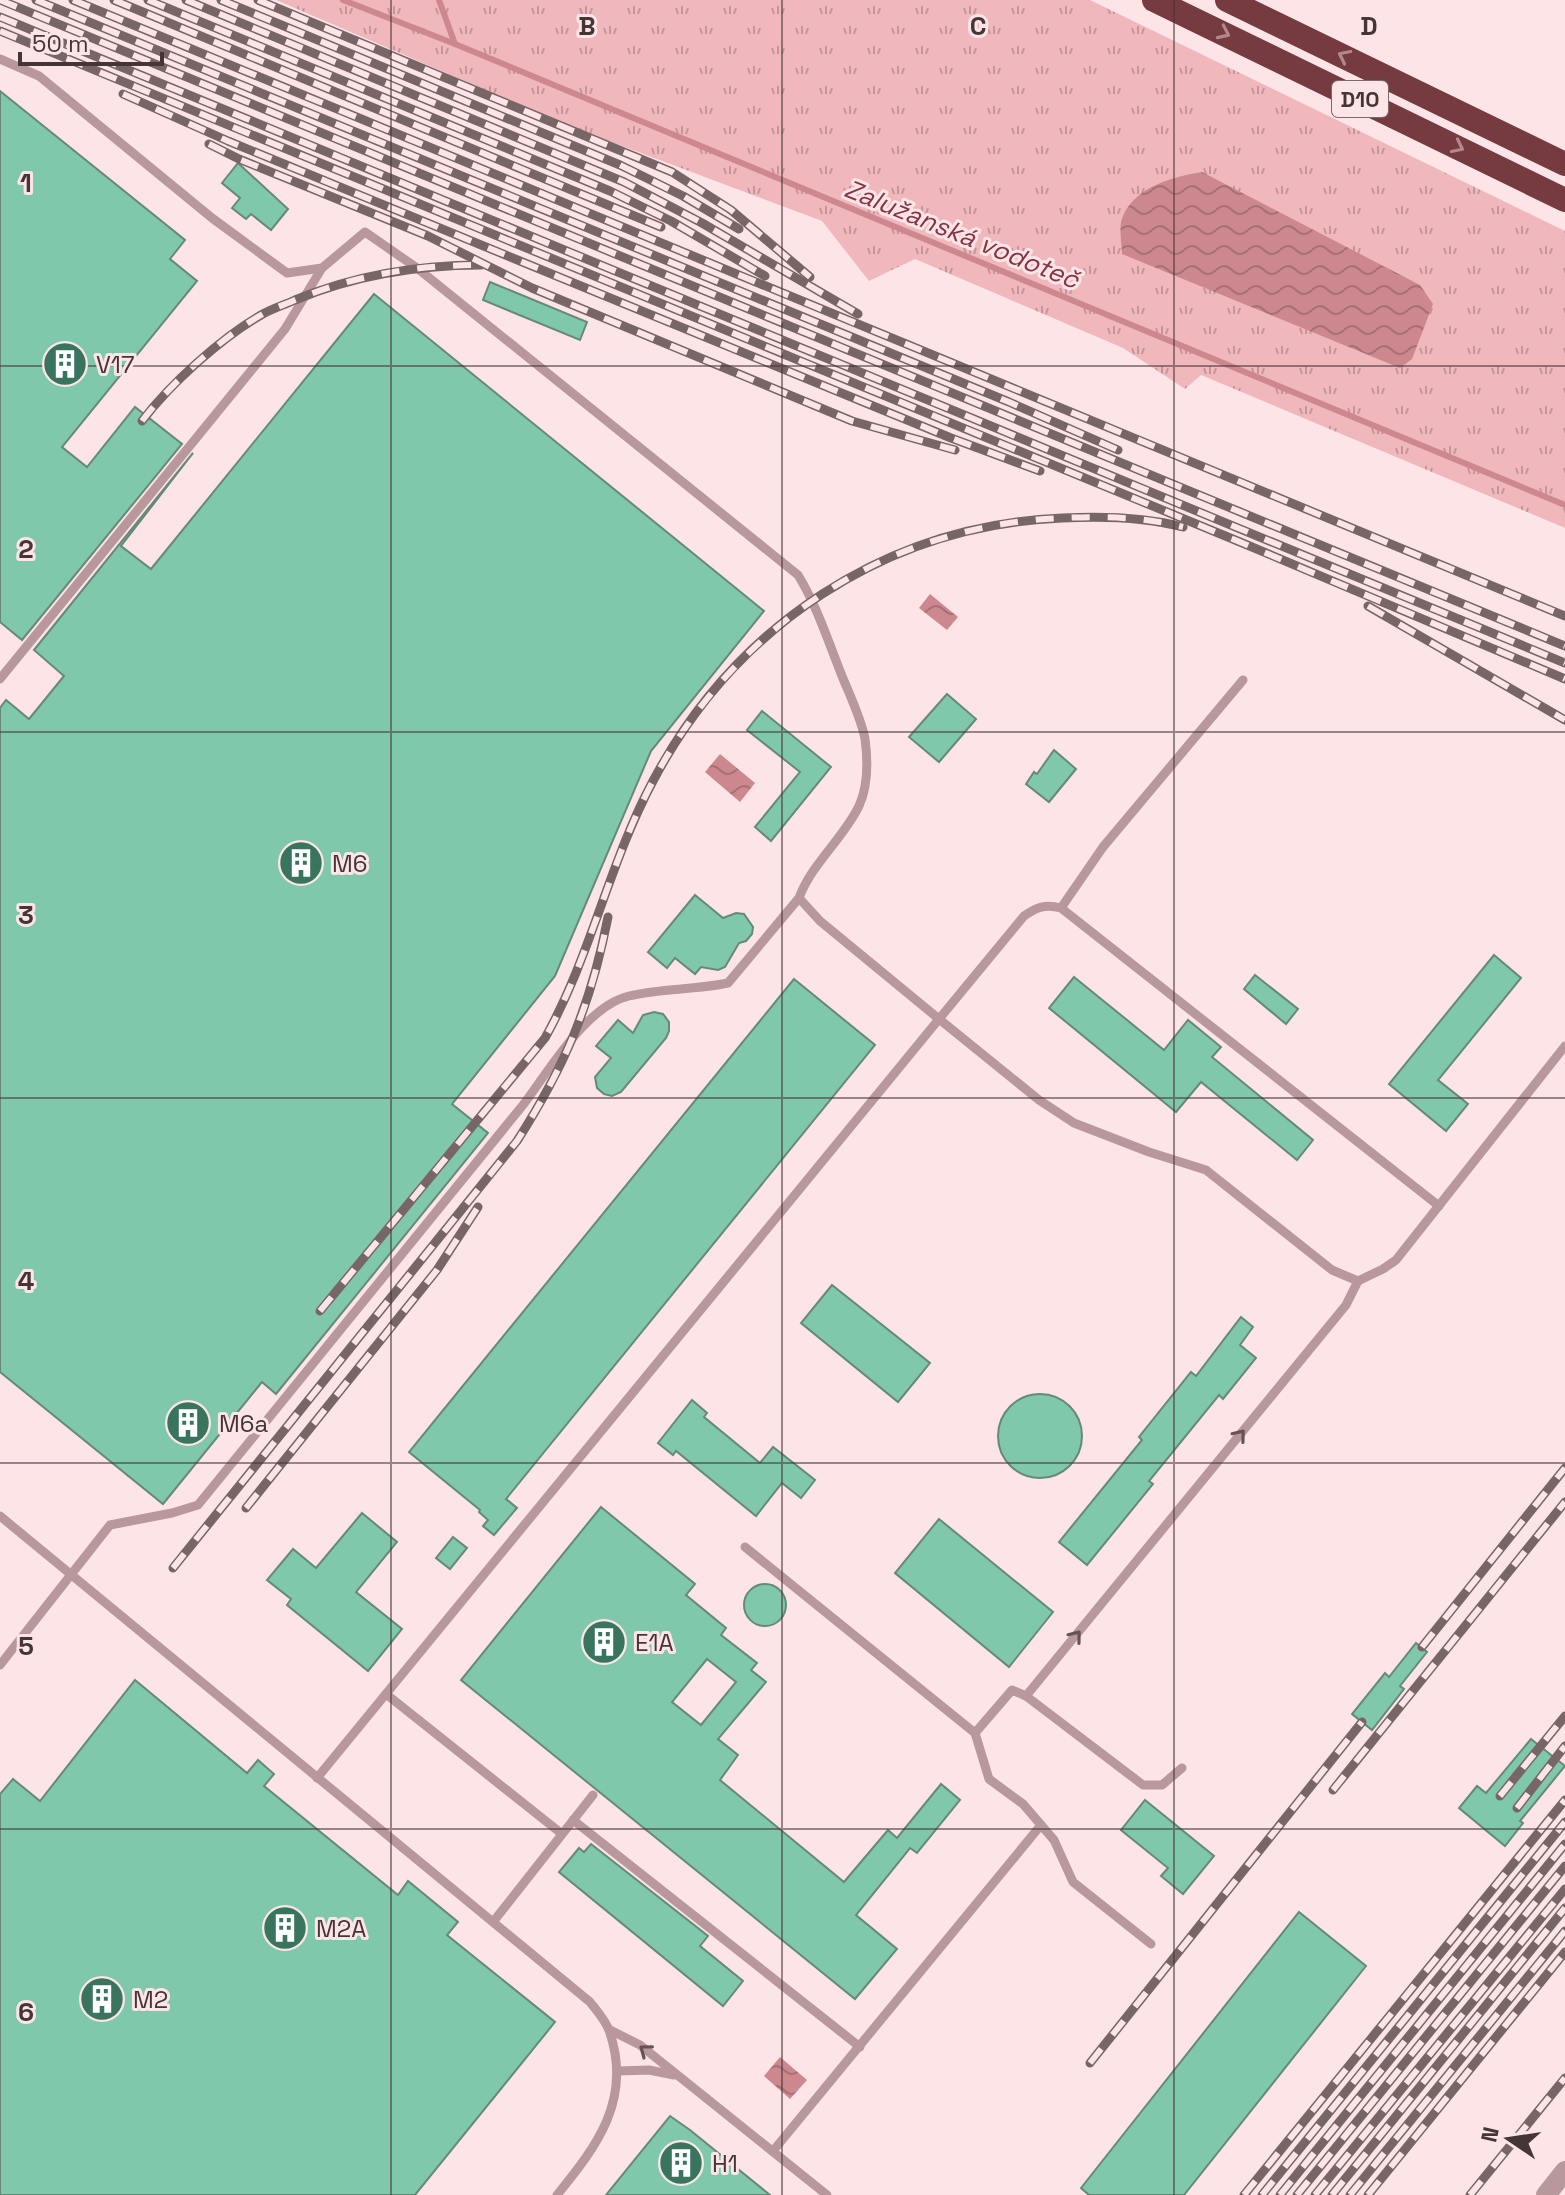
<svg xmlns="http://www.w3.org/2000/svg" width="1565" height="2195" viewBox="0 0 1565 2195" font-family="'Space Grotesk',sans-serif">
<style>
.grass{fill:url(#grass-tufts)}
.water{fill:url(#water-waves)}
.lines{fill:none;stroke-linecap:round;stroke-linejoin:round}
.stream{stroke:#cc888e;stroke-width:6}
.building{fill:#7fc8ab;stroke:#66897a;stroke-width:2;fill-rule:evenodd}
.service{stroke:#b8989b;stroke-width:9}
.tertiary{stroke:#b8989b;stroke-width:20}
.motorway{stroke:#763a41;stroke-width:24}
.rail-casing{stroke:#786667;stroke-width:9}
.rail{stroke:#fde5e7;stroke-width:6;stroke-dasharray:18;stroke-linecap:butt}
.oneway{stroke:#b3878c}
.oneway2{stroke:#685354}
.grid{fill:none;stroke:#453536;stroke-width:2;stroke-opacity:0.55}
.labels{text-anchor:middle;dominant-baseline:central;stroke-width:6;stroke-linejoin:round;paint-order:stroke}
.shield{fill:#fde5e7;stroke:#7c6a6b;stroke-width:2}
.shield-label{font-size:22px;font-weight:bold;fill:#453536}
.poi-label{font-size:24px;fill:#453536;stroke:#fde5e7;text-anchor:start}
.water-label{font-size:26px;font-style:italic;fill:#873340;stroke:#fde5e7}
.grid-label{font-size:26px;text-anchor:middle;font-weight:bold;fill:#453536;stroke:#fde5e7;stroke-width:6;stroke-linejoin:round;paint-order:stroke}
</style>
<defs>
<pattern id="grass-tufts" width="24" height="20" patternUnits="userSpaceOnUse" patternTransform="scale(2)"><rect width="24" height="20" fill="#f0b8bc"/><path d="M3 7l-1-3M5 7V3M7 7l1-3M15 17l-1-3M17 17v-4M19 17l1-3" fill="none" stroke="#c4969a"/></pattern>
<pattern id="water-waves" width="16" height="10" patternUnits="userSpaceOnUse" patternTransform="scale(2)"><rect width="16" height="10" fill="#cc888e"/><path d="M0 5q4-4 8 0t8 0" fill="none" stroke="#a77075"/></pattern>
</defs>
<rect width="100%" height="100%" fill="#fde5e7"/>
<polygon class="grass" points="276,0 1090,0 1565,231 1565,528 1201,375 1185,389 1123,348 915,259 869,281 822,221 577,129"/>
<g class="water">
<path d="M1202,172L1420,285L1433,304L1412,359L1400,368L1122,254C1122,244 1118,226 1123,216C1136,186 1173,177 1202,172Z"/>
<polygon points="930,594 958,617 947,630 919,608"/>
<polygon points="720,754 755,783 740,802 705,772"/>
<polygon points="780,2057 807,2080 790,2099 764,2076"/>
</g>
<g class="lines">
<g class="stream">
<polyline points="343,0 455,44 1565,505"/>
<polyline points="439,0 455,44"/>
</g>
</g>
<g class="building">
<polygon points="0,91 185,240 170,259 197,281 62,447 87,467 135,407 182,444 22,640 0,622"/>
<polygon points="238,163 288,209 271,230 251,214 246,219 232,208 240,198 222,183"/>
<polygon points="490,282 587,322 580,340 483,300"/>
<polygon points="374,294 764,611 651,751 555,976 452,1104 488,1133 276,1394 262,1382 163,1504 0,1372 0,708 6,700 29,719 64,676 34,650 193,453 121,546 151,569"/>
<polygon points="947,694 976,719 939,762 909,737"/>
<polygon points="762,711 831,767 771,841 755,827 800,772 747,730"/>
<polygon points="1054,750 1076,769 1049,802 1026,784 1034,772 1037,774"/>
<polygon points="695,895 723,918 736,913 744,914 753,927 752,934 746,941 739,943 725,967 718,970 701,967 695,974 675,958 667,968 648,952"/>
<polygon points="1494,955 1521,978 1438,1080 1468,1104 1446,1131 1389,1084"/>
<polygon points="1255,975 1298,1009 1286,1024 1244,989"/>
<polygon points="1074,977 1164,1050 1188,1020 1221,1047 1212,1057 1313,1140 1297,1160 1201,1082 1176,1112 1049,1008"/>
<polygon points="794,979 875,1045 506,1499 517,1508 494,1535 483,1526 488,1520 479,1512 480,1510 409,1452"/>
<polygon points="654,1012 663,1014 669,1022 669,1031 666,1038 621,1092 612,1096 604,1094 597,1088 595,1077 611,1058 596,1046 618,1020 633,1033 643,1015"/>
<polygon points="832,1285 930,1363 898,1402 801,1323"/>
<polygon points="1241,1317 1253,1327 1240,1345 1256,1358 1223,1399 1219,1395 1149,1481 1153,1484 1087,1565 1059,1542 1142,1440 1139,1437 1191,1372 1196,1376"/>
<circle cx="1040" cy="1436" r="42"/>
<polygon points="692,1400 707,1413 704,1417 760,1463 773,1447 815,1480 801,1498 782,1483 756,1516 676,1451 673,1455 658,1443"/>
<path d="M601,1507L695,1584L686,1595L726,1628L721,1635L757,1663L751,1670L766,1682L718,1739L738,1755L720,1780L844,1882L888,1830L897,1838L941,1784L960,1800L917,1853L910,1848L856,1915L897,1949L855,1999L461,1680ZM707,1659L736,1682L701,1725L672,1702Z"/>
<polygon points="362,1513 397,1542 356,1592 402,1629 368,1671 287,1605 291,1599 267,1580 293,1549 316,1568"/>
<polygon points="939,1519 1053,1612 1009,1667 895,1573"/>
<polygon points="453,1537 467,1548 450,1569 436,1558"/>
<circle cx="765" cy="1605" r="21"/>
<polygon points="1416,1643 1427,1652 1400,1686 1404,1689 1372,1730 1352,1714 1385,1673 1389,1677"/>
<polygon points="135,1680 247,1773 258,1760 274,1774 264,1786 398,1895 408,1881 458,1922 447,1935 555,2022 415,2195 0,2195 0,1794 13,1779 40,1801"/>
<polygon points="1531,1739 1565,1766 1520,1821 1523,1823 1505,1846 1459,1808 1477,1786 1486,1793"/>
<polygon points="1145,1800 1214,1856 1183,1894 1161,1876 1168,1868 1121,1830"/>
<polygon points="591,1844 708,1936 700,1946 743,1981 723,2006 559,1872 579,1848 584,1852"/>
<polygon points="1299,1912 1366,1966 1184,2195 1089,2195 1081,2188"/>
<polygon points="670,2116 690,2130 770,2195 606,2195"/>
</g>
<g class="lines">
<g class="service">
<path d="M0,59L39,76L212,218L287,273L322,268L365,232L417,268L798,575C817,606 828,641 842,676C850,696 861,718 865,739C868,761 868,786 859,806C843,839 812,863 799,898L728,983C695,990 661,988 629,996C586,1006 549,1071 523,1105L198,1505L172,1513L110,1525L0,1665"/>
<polyline points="0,679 285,329 322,268"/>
<path d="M799,898L820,921L939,1019L1024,916C1037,907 1045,904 1061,908L1439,1206"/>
<polyline points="1061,908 1103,847 1243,680"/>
<path d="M0,1516L590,2002C597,2011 607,2022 610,2033C632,2100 597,2146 557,2195"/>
<polyline points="745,1547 975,1733"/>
<polyline points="386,1694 562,1834"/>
<polyline points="1026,1696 1346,1305 1358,1281 1383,1269 1396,1260 1565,1046"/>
<polyline points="317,1778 939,1019 1039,1100 1074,1123 1149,1152 1206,1170 1332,1270 1358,1281"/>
<polyline points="573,1820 860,2047"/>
<polyline points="493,1922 593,1795"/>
<polyline points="1151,1944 1073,1882 1054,1840 1023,1804 989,1779 975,1733 1012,1690 1026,1696 1143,1785 1162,1785 1182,1768"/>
<polyline points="610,2030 640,2045 827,2195"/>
<polyline points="618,2071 649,2070 674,2075"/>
<polyline points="773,2151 1041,1825"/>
</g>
<polyline class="tertiary" points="1546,2195 1565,2171"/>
<g class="motorway">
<polyline points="1154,0 1565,200"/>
<polyline points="1227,0 1565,164"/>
</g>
<g class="rail-casing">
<g id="rail">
<polyline points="0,0 1565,646"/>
<polyline points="36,0 1009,402 1118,450"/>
<polyline points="73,0 1565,616"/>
<polyline points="114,0 661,227"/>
<polyline points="148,0 610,191 671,221 765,276"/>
<polyline points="186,0 624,182 702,223 858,314"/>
<polyline points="221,0 620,165 683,196 739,229"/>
<polyline points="258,0 672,172 731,210 810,277"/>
<polyline points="0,17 1565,663"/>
<polyline points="0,31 1240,542 1565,679"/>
<polyline points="123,94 228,141 951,438 1040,471"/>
<polyline points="209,144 239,159 428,236 532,288 852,421 955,450"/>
<path d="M142,421C170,384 221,338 261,315C271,309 284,305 295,300C355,275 416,265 481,265"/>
<polyline points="1368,606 1565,720"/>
<path d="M320,1311L545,1038C591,956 609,863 653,781C735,626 886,525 1062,518C1102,516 1145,517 1183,527"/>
<polyline points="246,1508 437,1270 478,1207"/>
<path d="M173,1568L517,1141C565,1066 591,1005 608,917"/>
<polyline points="1422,1647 1565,1468"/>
<polyline points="1333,1790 1565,1502"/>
<polyline points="1500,1796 1565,1716"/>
<polyline points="1517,1808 1565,1746"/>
<polyline points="1090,2063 1362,1722"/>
<polyline points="1244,2195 1565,1800"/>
<polyline points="1262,2195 1565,1822"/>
<polyline points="1280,2195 1565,1844"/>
<polyline points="1297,2195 1565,1866"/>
<polyline points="1315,2195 1565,1889"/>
<polyline points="1332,2195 1565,1908"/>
<polyline points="1350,2195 1565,1931"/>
<polyline points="1368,2195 1565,1952"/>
<polyline points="1470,2195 1565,2078"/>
</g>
</g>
<use href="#rail" class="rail"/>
</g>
<defs><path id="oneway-chevron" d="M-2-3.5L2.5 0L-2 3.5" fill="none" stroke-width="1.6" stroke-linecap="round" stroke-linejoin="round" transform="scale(2)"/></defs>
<g class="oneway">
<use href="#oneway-chevron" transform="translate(1224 33) rotate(25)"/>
<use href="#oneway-chevron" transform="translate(1344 56) rotate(-154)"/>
<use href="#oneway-chevron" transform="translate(1458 147) rotate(26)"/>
</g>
<g class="oneway2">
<use href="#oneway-chevron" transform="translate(1240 1435) rotate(-51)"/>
<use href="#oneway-chevron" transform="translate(1076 1636) rotate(-51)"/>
<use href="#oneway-chevron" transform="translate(645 2050) rotate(-143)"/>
</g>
<path class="grid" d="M391,0V2195M782,0V2195M1174,0V2195M0,366H1565M0,732H1565M0,1098H1565M0,1463H1565M0,1829H1565"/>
<defs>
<g id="building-disc" transform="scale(2.3)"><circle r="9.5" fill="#39745e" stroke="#fde5e7"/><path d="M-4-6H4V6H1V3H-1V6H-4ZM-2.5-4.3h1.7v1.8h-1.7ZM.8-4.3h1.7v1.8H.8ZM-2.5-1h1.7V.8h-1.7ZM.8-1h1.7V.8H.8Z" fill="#fff"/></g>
</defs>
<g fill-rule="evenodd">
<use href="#building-disc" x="65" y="364"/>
<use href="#building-disc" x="301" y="863"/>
<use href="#building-disc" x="188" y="1423"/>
<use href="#building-disc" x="604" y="1642"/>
<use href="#building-disc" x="285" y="1928"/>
<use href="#building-disc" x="102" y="1999"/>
<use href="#building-disc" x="681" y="2163"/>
</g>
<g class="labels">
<rect class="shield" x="1332" y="81" width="56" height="36" rx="6"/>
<g class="shield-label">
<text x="1360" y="99">D10</text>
</g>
<g class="poi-label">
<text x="96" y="364">V17</text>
<text x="332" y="863">M6</text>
<text x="219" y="1423">M6a</text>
<text x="635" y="1642">E1A</text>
<text x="316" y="1928">M2A</text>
<text x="133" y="1999">M2</text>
<text x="712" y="2163">H1</text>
</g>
<g class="water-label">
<text transform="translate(962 234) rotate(22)">Zalužanská vodoteč</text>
</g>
</g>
<g class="grid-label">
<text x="587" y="35">B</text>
<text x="978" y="35">C</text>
<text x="1369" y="35">D</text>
<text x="26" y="192">1</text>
<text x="26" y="558">2</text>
<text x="26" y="924">3</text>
<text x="26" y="1290">4</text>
<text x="26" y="1655">5</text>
<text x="26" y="2021">6</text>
</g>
<g transform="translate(1509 2139) rotate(283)" stroke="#fde5e7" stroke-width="6" paint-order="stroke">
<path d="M0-6L14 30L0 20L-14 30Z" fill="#453536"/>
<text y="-12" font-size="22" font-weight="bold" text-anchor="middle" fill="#453536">N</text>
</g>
<path d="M20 52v12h142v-12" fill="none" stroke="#453536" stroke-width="4"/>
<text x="32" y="52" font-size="24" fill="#453536" stroke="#fde5e7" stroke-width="6" paint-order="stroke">50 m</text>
</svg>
